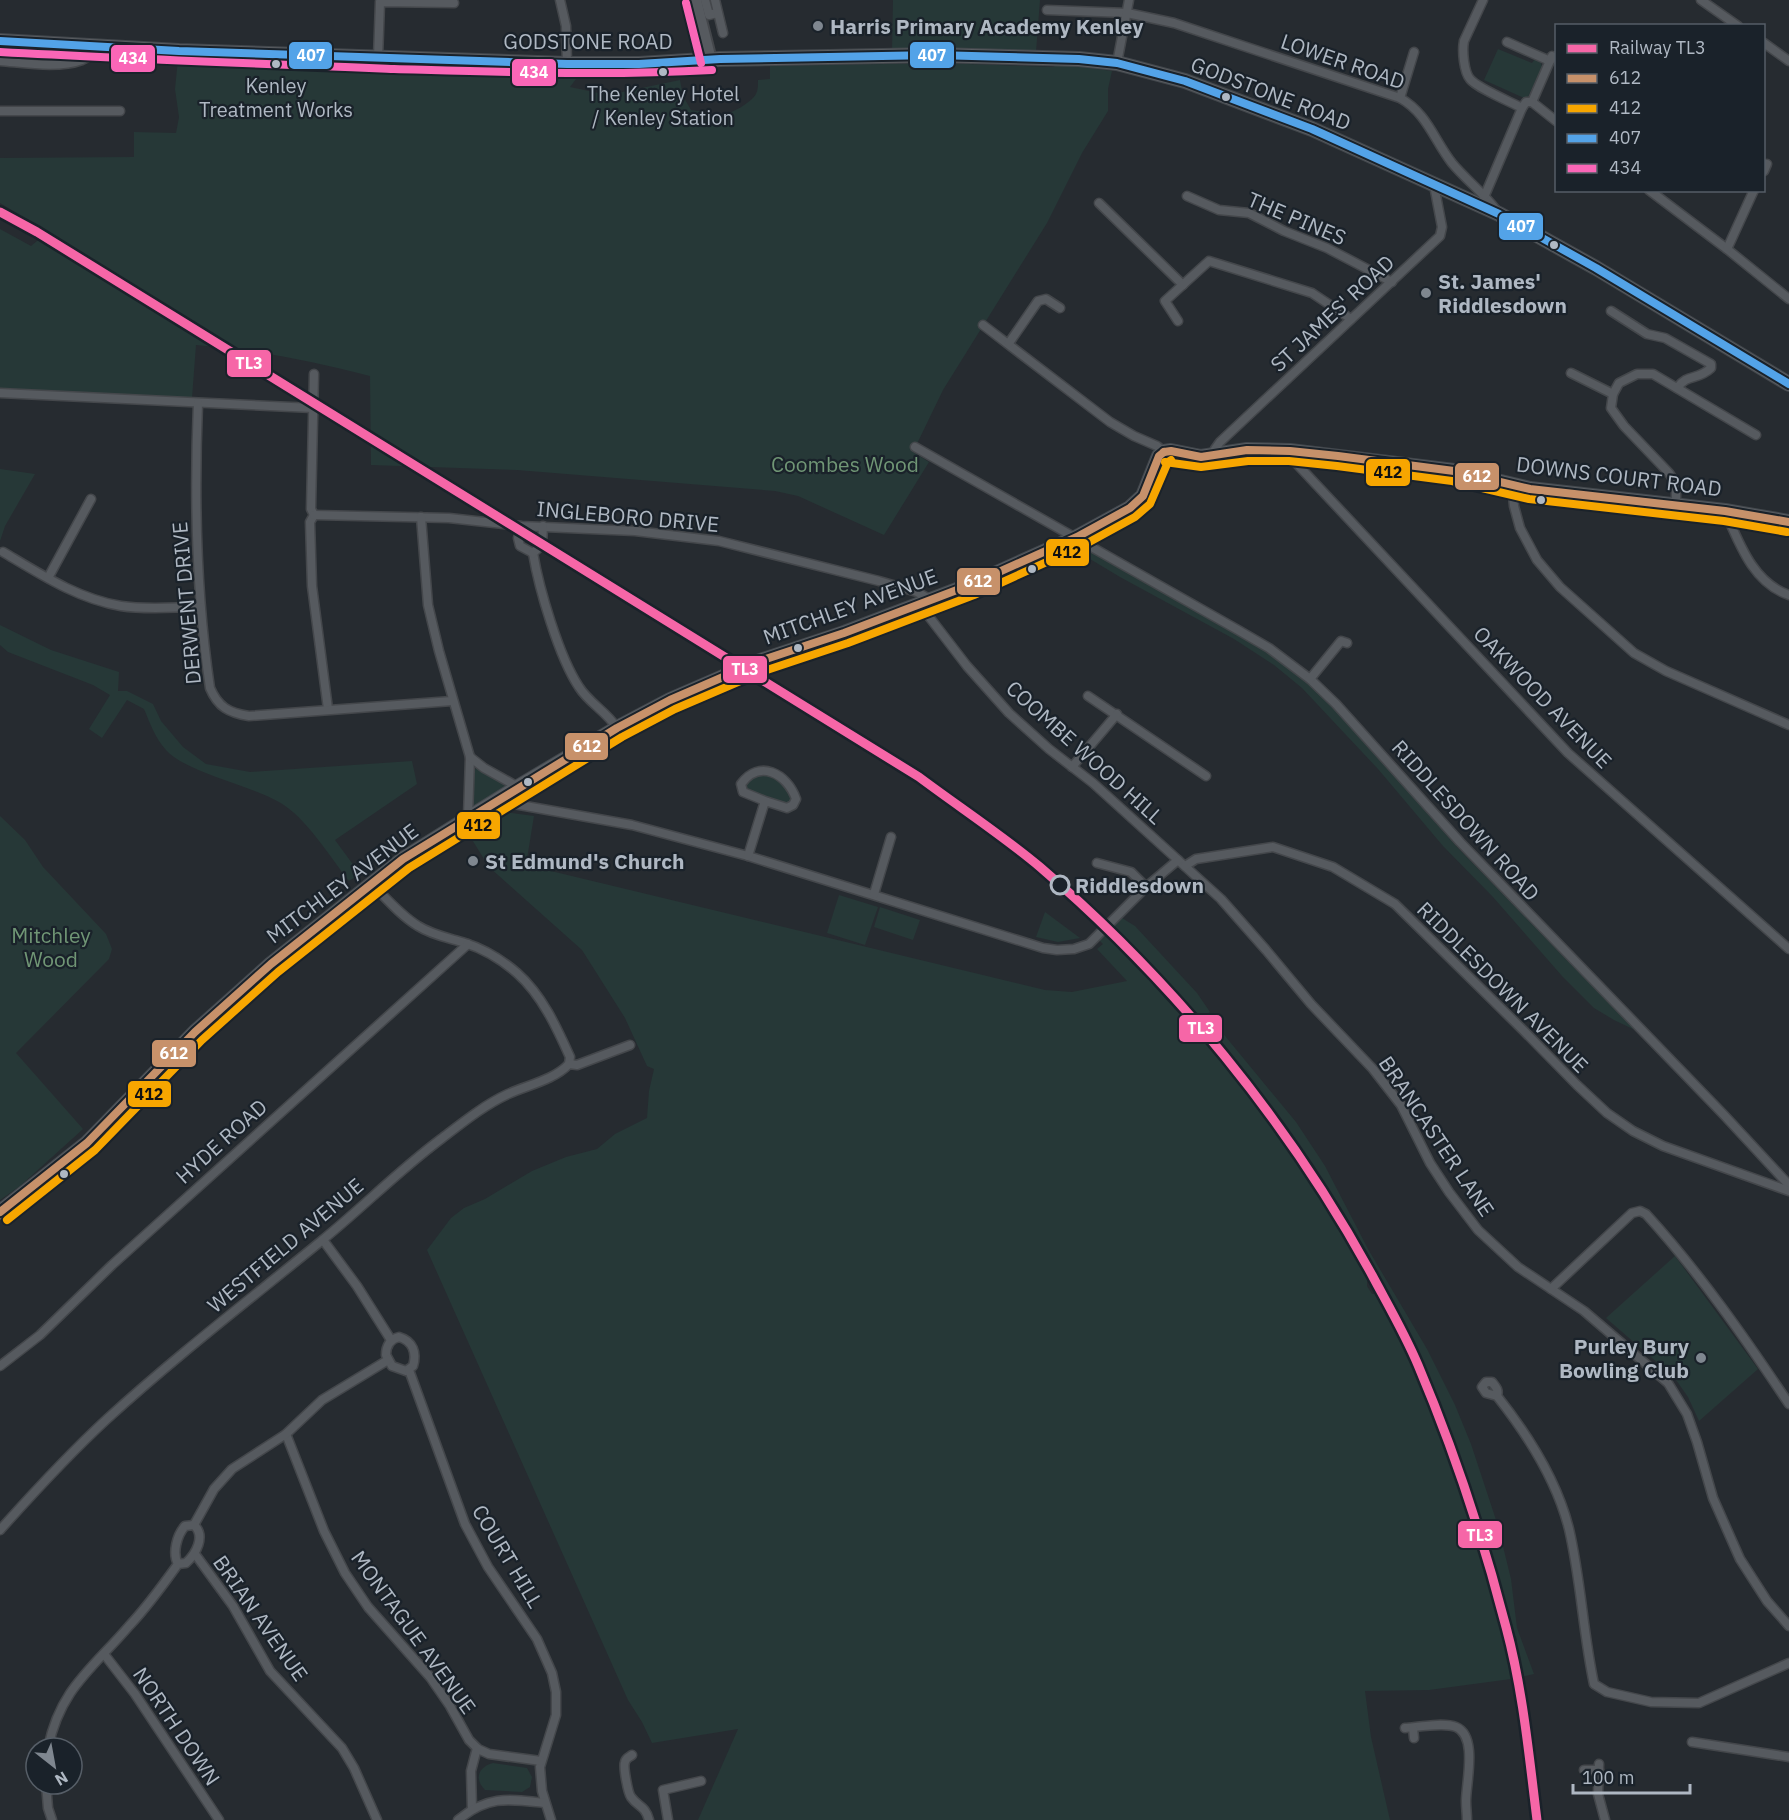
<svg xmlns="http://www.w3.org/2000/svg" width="1789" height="1820" viewBox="0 0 1789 1820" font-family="'IBM Plex Sans',sans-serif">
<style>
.green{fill:#263837}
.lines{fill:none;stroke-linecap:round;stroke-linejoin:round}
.minor-casing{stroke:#44474b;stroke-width:11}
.tertiary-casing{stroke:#44474b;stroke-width:14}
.primary-casing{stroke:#43484d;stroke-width:16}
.trunk-casing{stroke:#42474c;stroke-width:16}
.minor{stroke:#565a5f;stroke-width:8}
.tertiary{stroke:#565a5f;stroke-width:10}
.primary{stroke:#585c61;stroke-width:14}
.trunk{stroke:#595c60;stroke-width:14}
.bus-1-casing{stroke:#1a222a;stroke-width:12}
.bus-2-casing{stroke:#1a222a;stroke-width:12}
.bus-3-casing{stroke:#1a222a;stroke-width:12}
.bus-4-casing{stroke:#1a222a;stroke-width:12}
.bus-1{stroke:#c7916a;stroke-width:8}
.bus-2{stroke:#f7a600;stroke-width:8}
.bus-3{stroke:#53a3e8;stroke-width:8}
.bus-4{stroke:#fa66b7;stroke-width:8}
.rail-1-casing{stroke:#1a222a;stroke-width:14}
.rail-1{stroke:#f666a7;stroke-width:9}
.poi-dot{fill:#7f8790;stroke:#1a222a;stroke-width:2}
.bus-dot{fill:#afb8c3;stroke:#1a222a;stroke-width:2}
.stop-dot{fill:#1a222a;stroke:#afb8c3;stroke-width:3}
.labels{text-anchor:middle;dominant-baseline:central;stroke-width:4.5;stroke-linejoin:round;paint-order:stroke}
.bus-label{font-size:20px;fill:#afb8c3;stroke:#1a222a}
.poi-label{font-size:21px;font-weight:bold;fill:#afb8c3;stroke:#1a222a;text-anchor:start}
.street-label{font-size:21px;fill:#afb8c3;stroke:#1a222a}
.park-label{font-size:21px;fill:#709675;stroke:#1a222a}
.stop-label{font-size:21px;font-weight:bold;fill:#afb8c3;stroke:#1a222a;text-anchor:start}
.line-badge{stroke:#1a222a;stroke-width:2}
.badge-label{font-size:16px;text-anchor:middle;font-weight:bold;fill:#fff}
.pale-badge-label{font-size:16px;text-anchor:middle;font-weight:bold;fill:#111}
</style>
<rect width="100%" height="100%" fill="#262b30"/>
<g class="green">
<polygon points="893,0 1040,0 1036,52 892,52"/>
<polygon points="1498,49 1532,63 1535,59 1541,63 1542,67 1528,97 1524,98 1484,80"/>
<path d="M178,59L582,71L570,87L608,95L680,80L683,96L691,110C700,111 710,114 719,115C730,115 751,103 756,94C758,90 758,85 758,80L770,79V66L939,63L1053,67L1059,64L1112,71L1108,89V111L1082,153L1047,223L943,390L913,452L929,462L884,535L798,496L775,491L517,470L371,465L370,376C312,361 256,350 196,345L192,398L0,388V229L31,246L48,232L0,203V158L134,157V132L176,133L179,117L175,89Z"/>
<polygon points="0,469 35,474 5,526 0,541"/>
<polygon points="1081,545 1267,651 1308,681 1334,707 1456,846 1635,1030 1614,1020 1594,1008 1562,976 1493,897 1443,846 1378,769 1302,688 1274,665 1234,639 1120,577 1080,553 1079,547"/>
<path d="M0,625L51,650L119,672L118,691H127L153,704L161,721L183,747L206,764L250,772L412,761L417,784L335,840L360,874L349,881C329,856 307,818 279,802C250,785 185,772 166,750C155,738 150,723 144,709L127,700L102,738L89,729L110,695L93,685L8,652L0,645Z"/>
<polygon points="477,768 504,784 505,787 475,806 473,803 472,771"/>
<path d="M766,775L781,779L792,796L790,802L786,805L747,793L744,786C747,777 758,776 766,775Z"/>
<path d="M497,811L534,816L526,865L1045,990L1072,992L1127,981L1097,949L1103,944L1099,940L1105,936C1181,1003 1249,1085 1304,1170C1327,1204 1347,1241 1367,1277V1286L1372,1294H1377C1427,1393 1471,1499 1497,1608C1502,1631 1506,1655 1511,1679L1429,1690L1365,1691L1371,1737L1390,1820H698L738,1729L652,1743L642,1722L628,1700L427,1250L451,1218L464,1208L485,1199L532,1171L566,1157L597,1149L615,1134L647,1118L649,1091L654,1069L647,1066L625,1018L582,950L489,867L466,830Z"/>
<polygon points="0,816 25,840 43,867 106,934 112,949 109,959 16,1053 83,1129 20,1186 0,1200"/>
<polygon points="839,895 878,907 865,945 827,933"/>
<polygon points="880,907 920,920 913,940 874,927"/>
<polygon points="1045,912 1080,938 1058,942 1036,937"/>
<path d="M1122,914V918L1135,926L1197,993L1210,1012L1207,1014L1296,1122L1325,1166L1368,1249L1427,1349L1455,1405L1471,1444L1498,1526L1511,1579L1517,1628L1534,1674L1521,1677L1515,1643L1517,1640L1516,1636H1513C1462,1427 1375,1237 1243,1068C1204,1018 1159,973 1114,928L1113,924Z"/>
<polygon points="1675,1256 1758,1369 1699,1421 1688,1397 1674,1377 1606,1318"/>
<path d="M493,1763L527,1768L532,1777L530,1787L522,1792L485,1790C474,1779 478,1767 493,1763Z"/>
</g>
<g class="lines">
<g class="minor-casing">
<g id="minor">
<polyline points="560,0 566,26 567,64"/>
<polyline points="705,0 709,15 717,13"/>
<polyline points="715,0 723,33"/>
<path d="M1483,0L1464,41C1462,51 1464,72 1470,79C1477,88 1511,102 1522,108"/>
<polyline points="1701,0 1738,26"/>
<path d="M1047,10L1127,13L1174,23L1400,98C1427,113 1434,140 1452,163C1466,180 1484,193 1497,211"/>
<polyline points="1507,42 1550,61"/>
<polyline points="1764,43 1789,61"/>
<polyline points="378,58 380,2 454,3"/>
<path d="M0,61C25,63 58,69 82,60C89,57 96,51 103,47"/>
<polyline points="1117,63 1129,0"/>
<polyline points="1400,98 1414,52"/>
<polyline points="1532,102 1552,56 1556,58"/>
<polyline points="1532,102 1556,121"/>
<polyline points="0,111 120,111"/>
<polyline points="1764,171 1767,164"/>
<polyline points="1649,190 1727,249 1789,299"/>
<polyline points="1485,195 1522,108 1526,102 1532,102"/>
<polyline points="1187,196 1219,210 1249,213 1284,231 1327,248 1392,282"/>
<polyline points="1099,203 1183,285"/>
<polyline points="1727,249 1754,190"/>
<path d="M1611,311L1647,334L1665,338L1711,364V368C1697,381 1688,373 1677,388"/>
<polyline points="1178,321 1165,301 1209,261 1312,293 1351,319"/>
<polyline points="983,325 1110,422 1134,436 1157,446 1164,452"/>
<polyline points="1009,343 1038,301 1046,299 1060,308"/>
<polyline points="1571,373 1613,394"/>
<polyline points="314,374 311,509 314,515 310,522 312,586 328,709"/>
<polyline points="0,393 313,408"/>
<path d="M198,403C194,499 196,594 210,688C218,707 229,713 249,716L452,701"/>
<polyline points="915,447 1238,630 1269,648 1310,679 1336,704 1460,842 1724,1115 1789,1185"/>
<polyline points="1290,451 1296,463 1568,753 1789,949"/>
<polyline points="1216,454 1215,449 1220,442 1440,236 1442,227 1434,185"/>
<polyline points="1512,485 1514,506 1520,528 1537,560 1560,587 1634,653 1666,671 1789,725"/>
<polyline points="1676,505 1676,484 1669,473 1624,426 1611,408 1613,394 1619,383 1637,374 1653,374 1756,435"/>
<path d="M1725,511C1739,543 1753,583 1789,595"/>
<polyline points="314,515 449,518 521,526 635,531 719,541 879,581 917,592 931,600"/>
<polyline points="421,517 428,605 439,651 470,757 468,817"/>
<polyline points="521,526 518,538 520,546 533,553"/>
<path d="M3,552C40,574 78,599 121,606C147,610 174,607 200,607"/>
<path d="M533,553C539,589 559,657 579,687C589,703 607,712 617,728"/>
<polyline points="533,553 542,545 543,526"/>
<polyline points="48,578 91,499"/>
<polyline points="920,605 967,666 1009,713 1049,749 1093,783 1221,899 1266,950 1311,1004 1373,1069 1401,1105 1430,1163 1449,1192 1478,1230 1518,1267 1584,1311 1668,1383 1687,1414 1697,1442 1713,1498 1740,1559 1767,1601 1789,1626"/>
<polyline points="1310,679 1341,641 1347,643"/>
<polyline points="1088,696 1206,776"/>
<polyline points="470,757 484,768 518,787"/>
<polyline points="1072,767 1117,714"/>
<polyline points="500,797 514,804 632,825 748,856 1043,948 1057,950 1074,949 1089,944 1146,887 1178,860"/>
<path d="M748,856L765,801L787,808L793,805L796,799C787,773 759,759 741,784L743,792L765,801"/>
<polyline points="1097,863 1131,872 1146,887"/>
<polyline points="1185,866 1196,859 1273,847 1333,867 1395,904 1523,1030 1577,1085 1607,1113 1633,1131 1663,1146 1789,1191"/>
<path d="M371,883C386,898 400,915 418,926C432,935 449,938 465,943C484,949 502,960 517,973C542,995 557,1028 570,1057L569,1064"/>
<polyline points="874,894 891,837"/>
<polyline points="323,1240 357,1286 391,1340"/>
<path d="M1551,1289L1632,1213L1640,1211L1646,1214C1699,1272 1745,1338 1789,1404"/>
<path d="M399,1337C413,1341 417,1353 413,1366L406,1371L392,1366L386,1355C386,1346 390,1339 399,1337Z"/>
<polyline points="0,1366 40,1335 112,1265 468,944"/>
<polyline points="409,1370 465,1524 488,1567 537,1639 552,1673 556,1692 556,1715 540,1767 542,1791 551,1820"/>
<path d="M1497,1396L1486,1393L1482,1387L1486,1382H1492C1496,1387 1499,1390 1497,1396C1528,1435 1557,1481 1569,1529C1581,1580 1583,1633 1594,1684L1607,1692L1651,1702L1699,1703L1789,1663"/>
<polyline points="286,1434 324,1531 345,1573 368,1607 430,1677 450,1706 469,1740 478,1749 489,1754 541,1761"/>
<polyline points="194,1525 214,1489 232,1469 286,1434 322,1400 388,1360"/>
<path d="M0,1530C34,1492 69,1454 107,1419C175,1357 249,1300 320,1242C361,1209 398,1171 441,1139C462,1123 484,1105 508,1094C528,1085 554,1080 569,1064L577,1065L630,1045"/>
<polyline points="195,1554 233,1606 270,1671 342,1748 354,1768 377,1820"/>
<polyline points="104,1654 135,1694 219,1820"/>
<path d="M1405,1728C1418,1727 1444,1722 1456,1727C1478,1736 1466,1783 1466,1801C1466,1808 1467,1814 1467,1820"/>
<polyline points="1413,1728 1414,1738"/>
<polyline points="1692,1742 1789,1757"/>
<path d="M48,1748C60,1689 92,1669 129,1626C147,1607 163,1585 178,1564L186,1563C196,1554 206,1536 194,1525L185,1526C177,1535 172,1553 178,1564"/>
<path d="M632,1755C628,1758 626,1758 625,1762C623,1767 628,1793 631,1797C638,1807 645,1805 649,1820"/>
<polyline points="1599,1764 1598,1794 1605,1820"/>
<polyline points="1584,1770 1599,1770"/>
<polyline points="46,1784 48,1808 52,1820"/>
<polyline points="472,1809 471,1771 477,1748"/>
<path d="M458,1820C488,1795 509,1799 545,1803"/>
<polyline points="668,1820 663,1790 701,1781"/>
</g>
</g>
<g class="tertiary-casing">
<polyline id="tertiary" points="696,0 711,60"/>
</g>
<g class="primary-casing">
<polyline id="primary" points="0,1212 87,1143 195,1032 271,964 403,859 518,787 617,728 670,700 760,661 844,633 970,585 1077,537 1130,508 1143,496 1159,456 1164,452 1171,451 1201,457 1247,450 1290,451 1454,471 1530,489 1725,511 1789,522"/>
</g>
<g class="trunk-casing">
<polyline id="trunk" points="0,41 179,51 567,64 639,64 720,59 935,55 1079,59 1117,63 1185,81 1312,129 1499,214 1596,268 1789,384"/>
</g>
<use href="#minor" class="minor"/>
<use href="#tertiary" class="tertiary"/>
<use href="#primary" class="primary"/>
<use href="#trunk" class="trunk"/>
<g class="bus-1-casing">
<g id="bus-1">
<polyline points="1164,452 1171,451 1201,457 1247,450 1290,451 1338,456 1454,471 1530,489 1725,511 1789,522"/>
<polyline points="0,1212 87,1143 195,1032 271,964 403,859 617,728 670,700 760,661 844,633 970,585 1077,537 1130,508 1143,496 1159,456 1164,452"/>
</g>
</g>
<g class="bus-2-casing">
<g id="bus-2">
<polyline points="1165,462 1201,467 1248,461 1289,461 1337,466 1452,481 1529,499 1724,521 1787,532"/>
<polyline points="7,1220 95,1150 202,1040 278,972 409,868 622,737 675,709 764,671 848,643 974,595 1082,546 1135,517 1150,504 1168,462 1171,460"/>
</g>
</g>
<g class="bus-3-casing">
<polyline id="bus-3" points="0,41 179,51 567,64 639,64 720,59 935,55 1079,59 1117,63 1185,81 1312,129 1499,214 1596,268 1789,384"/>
</g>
<g class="bus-4-casing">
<g id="bus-4">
<polyline points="686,3 701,63"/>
<path d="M0,52C131,59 263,64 394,69C500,72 606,76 712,70"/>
</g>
</g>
<use href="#bus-1" class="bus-1"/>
<use href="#bus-2" class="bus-2"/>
<use href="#bus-3" class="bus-3"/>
<use href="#bus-4" class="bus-4"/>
<g class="rail-1-casing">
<path id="rail-1" d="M0,212L37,232L919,777C959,807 1002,835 1040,867C1174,982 1288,1121 1372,1275C1388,1305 1405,1334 1418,1365C1454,1450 1483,1538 1506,1627C1523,1690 1529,1756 1537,1820"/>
</g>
<use href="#rail-1" class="rail-1"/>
</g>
<g class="poi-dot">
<circle cx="818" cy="26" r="6"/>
<circle cx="1426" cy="293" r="6"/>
<circle cx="473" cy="861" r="6"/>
<circle cx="1701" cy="1358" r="6"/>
</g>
<g class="bus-dot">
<circle cx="276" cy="64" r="5"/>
<circle cx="663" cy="72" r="5"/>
<circle cx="1226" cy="97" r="5"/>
<circle cx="1554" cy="245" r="5"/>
<circle cx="1541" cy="500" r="5"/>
<circle cx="1032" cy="569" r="5"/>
<circle cx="798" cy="648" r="5"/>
<circle cx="528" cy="782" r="5"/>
<circle cx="64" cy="1174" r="5"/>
</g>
<circle class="stop-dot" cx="1060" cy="885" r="9"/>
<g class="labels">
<g class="bus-label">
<text x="276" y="85">Kenley<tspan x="276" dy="24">Treatment Works</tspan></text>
<text x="663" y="93">The Kenley Hotel<tspan x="663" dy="24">/ Kenley Station</tspan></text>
</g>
<g class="poi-label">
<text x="830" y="26">Harris Primary Academy Kenley</text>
<text x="1438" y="281">St. James'<tspan x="1438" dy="24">Riddlesdown</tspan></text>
<text x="485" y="861">St Edmund's Church</text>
<text x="1689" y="1346" text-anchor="end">Purley Bury<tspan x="1689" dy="24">Bowling Club</tspan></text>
</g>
<g class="street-label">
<text x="588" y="41">GODSTONE ROAD</text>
<text transform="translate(1343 61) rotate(19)">LOWER ROAD</text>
<text transform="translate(1271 93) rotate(21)">GODSTONE ROAD</text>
<text transform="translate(1297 218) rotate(23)">THE PINES</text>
<text transform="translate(1332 313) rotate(-43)">ST JAMES' ROAD</text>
<text transform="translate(1619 476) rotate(7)">DOWNS COURT ROAD</text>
<text transform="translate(628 516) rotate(5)">INGLEBORO DRIVE</text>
<text transform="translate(186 603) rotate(-95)">DERWENT DRIVE</text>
<text transform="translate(850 606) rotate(-20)">MITCHLEY AVENUE</text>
<text transform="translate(1543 697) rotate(46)">OAKWOOD AVENUE</text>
<text transform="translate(1085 752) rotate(42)">COOMBE WOOD HILL</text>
<text transform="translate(1466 820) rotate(48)">RIDDLESDOWN ROAD</text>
<text transform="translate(342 883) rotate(-37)">MITCHLEY AVENUE</text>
<text transform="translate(1503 987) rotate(45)">RIDDLESDOWN AVENUE</text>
<text transform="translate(1437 1136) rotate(56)">BRANCASTER LANE</text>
<text transform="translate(221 1141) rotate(-42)">HYDE ROAD</text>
<text transform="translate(285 1245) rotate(-40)">WESTFIELD AVENUE</text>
<text transform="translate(508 1556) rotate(59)">COURT HILL</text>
<text transform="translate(261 1618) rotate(55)">BRIAN AVENUE</text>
<text transform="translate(414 1632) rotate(54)">MONTAGUE AVENUE</text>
<text transform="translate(177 1726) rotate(56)">NORTH DOWN</text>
</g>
<g class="park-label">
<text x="845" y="464">Coombes Wood</text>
<text x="51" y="935">Mitchley<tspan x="51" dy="24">Wood</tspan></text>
</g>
<g class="stop-label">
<text x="1075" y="885">Riddlesdown</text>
</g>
</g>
<g class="line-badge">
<rect x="909" y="41" width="46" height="28" rx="6" fill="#53a3e8"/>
<rect x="288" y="41" width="45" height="29" rx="6" fill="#53a3e8"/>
<rect x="110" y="44" width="46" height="29" rx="6" fill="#fa66b7"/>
<rect x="511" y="58" width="46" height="29" rx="6" fill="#fa66b7"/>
<rect x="1498" y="212" width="46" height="29" rx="6" fill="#53a3e8"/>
<rect x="226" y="349" width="46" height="29" rx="6" fill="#f666a7"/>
<rect x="1365" y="458" width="46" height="29" rx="6" fill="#f7a600"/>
<rect x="1454" y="462" width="46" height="29" rx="6" fill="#c7916a"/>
<rect x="1045" y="538" width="45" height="29" rx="6" fill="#f7a600"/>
<rect x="956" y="567" width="45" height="29" rx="6" fill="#c7916a"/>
<rect x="722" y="655" width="46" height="29" rx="6" fill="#f666a7"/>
<rect x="564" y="732" width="45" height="29" rx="6" fill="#c7916a"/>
<rect x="456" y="811" width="45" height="29" rx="6" fill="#f7a600"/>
<rect x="1178" y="1014" width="45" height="29" rx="6" fill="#f666a7"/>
<rect x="151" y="1039" width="46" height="29" rx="6" fill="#c7916a"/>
<rect x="127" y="1080" width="45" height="28" rx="6" fill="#f7a600"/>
<rect x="1457" y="1520" width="46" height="29" rx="6" fill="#f666a7"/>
</g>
<g class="badge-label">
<text x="932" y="61">407</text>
<text x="311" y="61">407</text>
<text x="133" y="64">434</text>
<text x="534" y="78">434</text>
<text x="1521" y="232">407</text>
<text x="249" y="369">TL3</text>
<text x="1477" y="482">612</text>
<text x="978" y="587">612</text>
<text x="745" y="675">TL3</text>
<text x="587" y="752">612</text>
<text x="1201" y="1034">TL3</text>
<text x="174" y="1059">612</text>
<text x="1480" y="1541">TL3</text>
</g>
<g class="pale-badge-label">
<text x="1388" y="478">412</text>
<text x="1067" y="558">412</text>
<text x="478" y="831">412</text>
<text x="149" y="1100">412</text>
</g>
<rect x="1555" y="24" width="210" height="168" fill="#1a222a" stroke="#565e67" stroke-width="1.5"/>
<rect x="1567" y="44" width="30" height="9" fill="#f666a7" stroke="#565e67" stroke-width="1.5"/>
<text x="1609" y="54" font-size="18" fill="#afb8c3">Railway TL3</text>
<rect x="1567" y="74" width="30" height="9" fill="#c7916a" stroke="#565e67" stroke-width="1.5"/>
<text x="1609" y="84" font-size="18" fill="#afb8c3">612</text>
<rect x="1567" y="104" width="30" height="9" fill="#f7a600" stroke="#565e67" stroke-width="1.5"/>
<text x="1609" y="114" font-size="18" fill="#afb8c3">412</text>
<rect x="1567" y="134" width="30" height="9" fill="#53a3e8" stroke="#565e67" stroke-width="1.5"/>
<text x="1609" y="144" font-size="18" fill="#afb8c3">407</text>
<rect x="1567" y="164" width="30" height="9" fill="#fa66b7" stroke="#565e67" stroke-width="1.5"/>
<text x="1609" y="174" font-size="18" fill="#afb8c3">434</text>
<g transform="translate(54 1766) rotate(149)"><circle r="28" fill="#1a222a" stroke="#565e67" stroke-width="1.5"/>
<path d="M0-4.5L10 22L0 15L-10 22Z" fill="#7f8790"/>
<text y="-9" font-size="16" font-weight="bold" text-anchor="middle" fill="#afb8c3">N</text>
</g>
<path d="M1573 1784v9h117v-9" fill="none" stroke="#afb8c3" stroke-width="3"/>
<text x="1582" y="1784" font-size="18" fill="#afb8c3" stroke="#1a222a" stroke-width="4.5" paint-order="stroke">100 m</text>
</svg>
